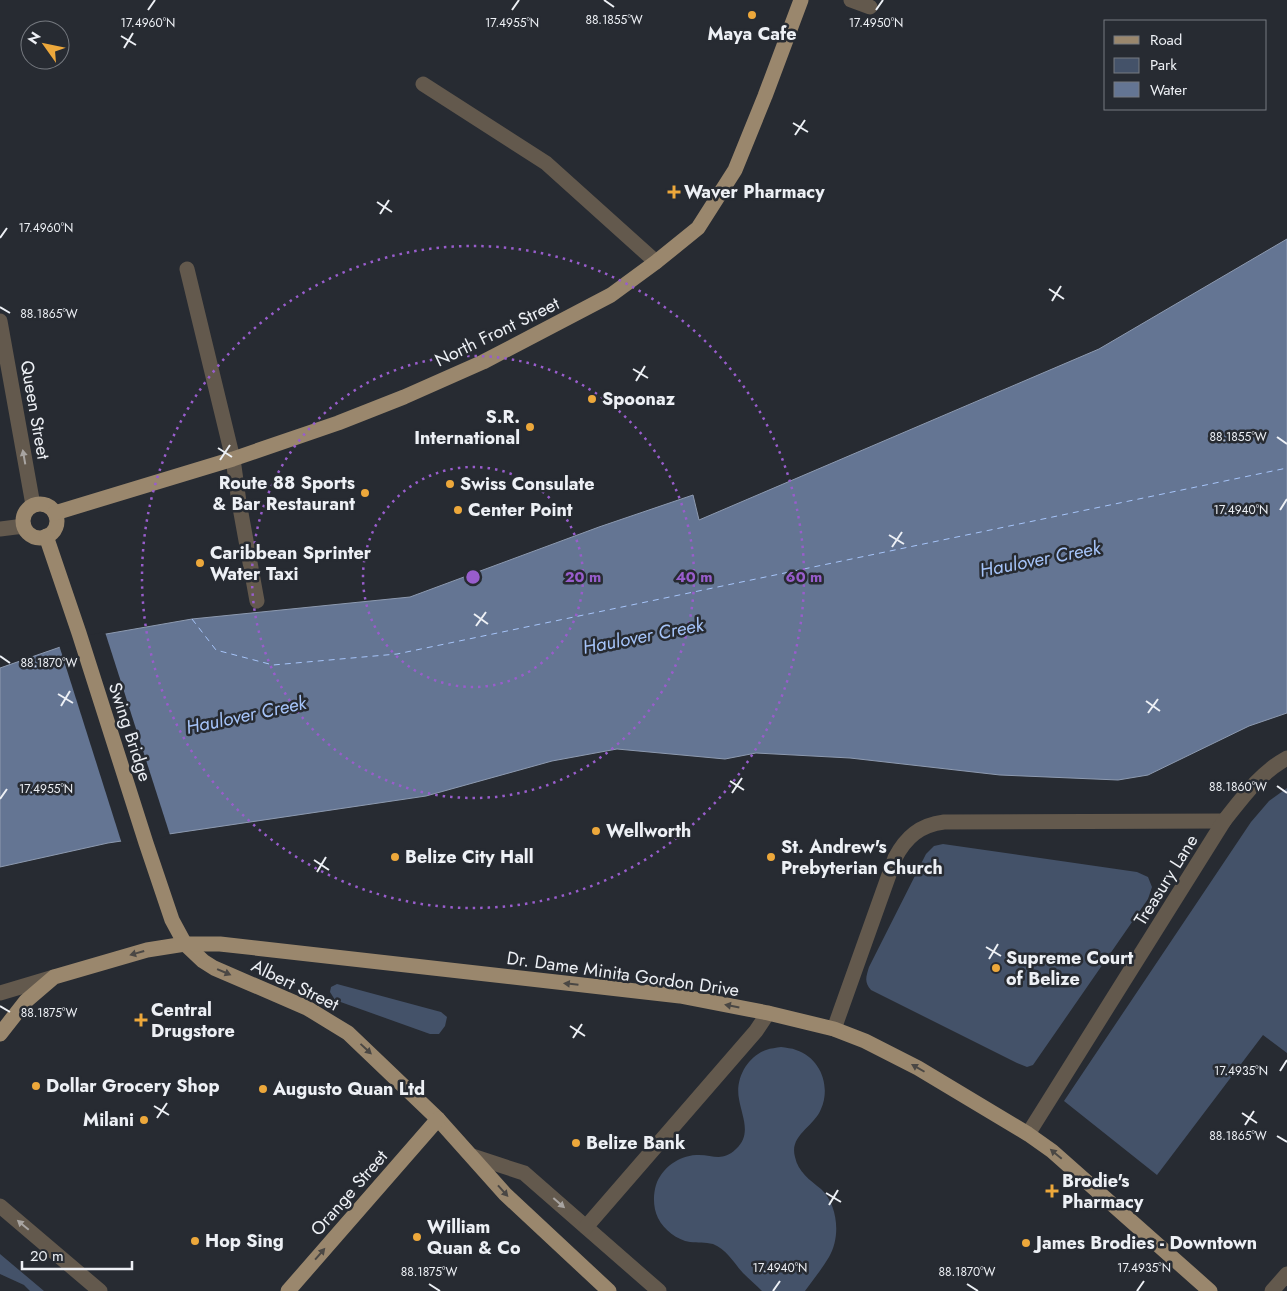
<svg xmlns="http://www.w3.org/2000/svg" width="1287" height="1291" viewBox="0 0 1287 1291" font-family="Jost,sans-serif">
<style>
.green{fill:#445269}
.water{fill:#647593;stroke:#8d9ab0}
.pier{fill:#272b32}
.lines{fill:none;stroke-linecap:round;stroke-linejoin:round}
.ferry{stroke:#a6c4f9;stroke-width:1;stroke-dasharray:6 5;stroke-linecap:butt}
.minor{stroke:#63594d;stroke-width:15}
.major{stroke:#9a876d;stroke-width:15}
.oneway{fill:#a8a4a1}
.oneway2{fill:#4a4744}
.ticks{fill:none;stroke:#edf0f5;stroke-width:2}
.ring{fill:none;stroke:#985dcc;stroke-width:2.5;stroke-dasharray:2.5 5}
.poi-dot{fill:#eda83b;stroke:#272b32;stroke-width:2}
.labels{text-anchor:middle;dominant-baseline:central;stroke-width:5;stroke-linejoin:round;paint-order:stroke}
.poi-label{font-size:18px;font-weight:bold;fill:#edf0f5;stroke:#272b32;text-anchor:start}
.street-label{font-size:18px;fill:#edf0f5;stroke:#272b32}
.water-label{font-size:19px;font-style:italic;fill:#a6c4f9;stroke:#272b32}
.ticks-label{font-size:12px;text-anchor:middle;fill:#edf0f5;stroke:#272b32;stroke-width:5;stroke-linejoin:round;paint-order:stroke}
.centre{fill:#985dcc;stroke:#272b32;stroke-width:2.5}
.ring-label{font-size:15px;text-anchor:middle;font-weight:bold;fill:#985dcc;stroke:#272b32;stroke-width:5;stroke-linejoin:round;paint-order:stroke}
</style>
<rect width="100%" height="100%" fill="#272b32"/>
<g class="green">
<polygon points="1287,788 1287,1053 1263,1035 1157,1175 1064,1101 1251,822 1269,801"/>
<path d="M943,844L1137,872L1148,877L1152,887L1148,899L1033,1065L1027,1067L1017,1063L871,990C864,982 866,977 869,967L926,854L934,846Z"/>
<polygon points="337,984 441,1012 447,1017 445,1026 439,1034 430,1034 335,1000 330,992 331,987"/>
<path d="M781,1047C786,1048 792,1048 796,1050C821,1058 831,1087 821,1109C814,1127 789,1135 795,1157C798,1172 810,1180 821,1189C838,1205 841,1237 829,1257C822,1269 813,1280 805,1291H762C756,1285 749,1279 743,1273C734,1263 726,1249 713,1244C705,1242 698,1243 690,1242C677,1240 664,1230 658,1218C653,1208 653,1195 656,1185C662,1168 678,1156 696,1155C713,1154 721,1163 736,1149C752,1134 742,1117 739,1099C735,1079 747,1057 766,1050C771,1048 776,1048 781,1047Z"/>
<polygon points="0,1254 44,1291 30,1291 24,1285 0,1274"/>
</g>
<polygon class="water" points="1287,239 1287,713 1249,726 1148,775 1118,780 1000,775 850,758 756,753 725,759 617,749 552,761 426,796 108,843 0,867 0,668 89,637 192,619 410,597 599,527 693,495 699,520 1099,349"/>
<polygon class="pier" points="105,632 170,835 161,838 122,844 59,645 89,635"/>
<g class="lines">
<polyline class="ferry" points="192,619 216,650 273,665 397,654 1287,468"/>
<g class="minor">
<polyline points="851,0 870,7"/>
<polyline points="423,84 546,163 656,262"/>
<polyline points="187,269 233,459 239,502 257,601"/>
<polyline points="0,321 33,505"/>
<polyline points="0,529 24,526"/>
<polyline points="0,993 54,977"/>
<path d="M834,1029L895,858C906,837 920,825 944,822L1224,821"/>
<path d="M1028,1134L1224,821C1243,797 1260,773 1287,758"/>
<polyline points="472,1156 524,1173 659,1291"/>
<polyline points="0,1206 100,1291"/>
<polyline points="586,1227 756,1031 768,1013"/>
<polyline points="1272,1291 1287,1274"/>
</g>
<g class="major">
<circle cx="40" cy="521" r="17"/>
<polyline points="55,513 233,459 338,423 404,397 483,362 611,295 656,262 698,228 735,170 765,96 801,0"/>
<polyline points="46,536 79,633 146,843 172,920 185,944 203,961 214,968 307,1008 348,1033 438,1119 505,1194 609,1291"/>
<polyline points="0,1034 26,1001 54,977 147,950 185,944 220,944 680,996 768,1013 834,1029 865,1041 918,1068 1028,1134 1052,1151 1210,1291"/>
<polyline points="288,1291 438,1119"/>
</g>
</g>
<defs><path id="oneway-solid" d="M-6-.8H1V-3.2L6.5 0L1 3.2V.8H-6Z" transform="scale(1.25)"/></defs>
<g class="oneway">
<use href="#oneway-solid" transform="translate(24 457) rotate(-100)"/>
<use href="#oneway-solid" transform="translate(559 1203) rotate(41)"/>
<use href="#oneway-solid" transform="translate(23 1225) rotate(-140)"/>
</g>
<g class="oneway2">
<use href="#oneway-solid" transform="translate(137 953) rotate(164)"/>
<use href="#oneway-solid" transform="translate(224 972) rotate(23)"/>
<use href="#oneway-solid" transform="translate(571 984) rotate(-174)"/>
<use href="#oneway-solid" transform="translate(732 1006) rotate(-169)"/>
<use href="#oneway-solid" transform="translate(366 1049) rotate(43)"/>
<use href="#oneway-solid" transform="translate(918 1068) rotate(-150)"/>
<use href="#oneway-solid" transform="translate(1056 1154) rotate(-140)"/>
<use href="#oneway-solid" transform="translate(503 1191) rotate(48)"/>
<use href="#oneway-solid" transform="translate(320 1254) rotate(-49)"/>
</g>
<path class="ticks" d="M604,0L614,7M148,10L155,0M512,10L519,0M876,10L883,0M121,36L136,45M124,48L133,33M793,123L808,132M795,135L805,120M377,202L392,212M380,214L389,200M0,238L7,228M1049,289L1064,299M1052,301L1061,286M0,307L10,313M633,369L648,378M636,381L645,366M1277,437L1287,444M218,448L232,457M220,460L230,445M1280,510L1287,499M889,535L904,544M892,547L902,532M474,614L488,624M476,626L486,612M0,656L10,663M58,694L73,703M1146,701L1160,711M61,706L70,691M1148,713L1158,699M730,781L744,790M1277,786L1287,793M732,793L742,778M0,799L7,789M314,860L329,870M317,872L326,857M986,947L1001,956M989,959L998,944M0,1006L10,1012M570,1026L585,1036M573,1038L582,1024M1280,1071L1287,1060M154,1106L169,1115M1242,1113L1257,1123M157,1118L167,1103M1245,1125L1254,1111M1277,1136L1287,1142M826,1193L841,1202M829,1205L838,1190M429,1284L440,1291M967,1284L978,1291M773,1291L780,1281M1137,1291L1144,1281"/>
<g class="ring">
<circle cx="473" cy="577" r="110"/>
<circle cx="473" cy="577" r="221"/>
<circle cx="473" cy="577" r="331"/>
</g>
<g class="poi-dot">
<circle cx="752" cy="15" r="5"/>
<path d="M671.5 184.5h5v5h5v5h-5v5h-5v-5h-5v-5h5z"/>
<circle cx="592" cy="399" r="5"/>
<circle cx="530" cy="427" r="5"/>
<circle cx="450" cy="484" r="5"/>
<circle cx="365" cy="493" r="5"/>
<circle cx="458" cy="510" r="5"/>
<circle cx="200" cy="563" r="5"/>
<circle cx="596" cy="831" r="5"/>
<circle cx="395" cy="857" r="5"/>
<circle cx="771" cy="857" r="5"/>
<circle cx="996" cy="968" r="5"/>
<path d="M138.5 1012.5h5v5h5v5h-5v5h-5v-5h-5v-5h5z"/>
<circle cx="36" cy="1086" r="5"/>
<circle cx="263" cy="1089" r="5"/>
<circle cx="144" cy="1120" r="5"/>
<circle cx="576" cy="1143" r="5"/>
<path d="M1049.5 1183.5h5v5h5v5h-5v5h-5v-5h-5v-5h5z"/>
<circle cx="417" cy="1237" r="5"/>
<circle cx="195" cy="1241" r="5"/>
<circle cx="1026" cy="1243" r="5"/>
</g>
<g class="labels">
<g class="poi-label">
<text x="752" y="34" text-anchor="middle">Maya Cafe</text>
<text x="684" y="192">Waver Pharmacy</text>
<text x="602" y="399">Spoonaz</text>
<text x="520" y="417" text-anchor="end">S.R.<tspan x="520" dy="21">International</tspan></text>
<text x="355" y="483" text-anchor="end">Route 88 Sports<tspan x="355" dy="21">&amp; Bar Restaurant</tspan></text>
<text x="460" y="484">Swiss Consulate</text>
<text x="468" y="510">Center Point</text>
<text x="210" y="553">Caribbean Sprinter<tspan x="210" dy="21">Water Taxi</tspan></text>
<text x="606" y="831">Wellworth</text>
<text x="781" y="847">St. Andrew's<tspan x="781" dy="21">Prebyterian Church</tspan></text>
<text x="405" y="857">Belize City Hall</text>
<text x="1006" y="958">Supreme Court<tspan x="1006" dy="21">of Belize</tspan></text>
<text x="151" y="1010">Central<tspan x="151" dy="21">Drugstore</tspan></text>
<text x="46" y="1086">Dollar Grocery Shop</text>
<text x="273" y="1089">Augusto Quan Ltd</text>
<text x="134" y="1120" text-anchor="end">Milani</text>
<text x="586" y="1143">Belize Bank</text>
<text x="1062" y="1181">Brodie's<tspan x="1062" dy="21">Pharmacy</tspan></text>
<text x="427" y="1227">William<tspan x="427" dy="21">Quan &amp; Co</tspan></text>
<text x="205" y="1241">Hop Sing</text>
<text x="1036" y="1243">James Brodies - Downtown</text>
</g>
<g class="street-label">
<text transform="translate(497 332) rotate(-26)">North Front Street</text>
<text transform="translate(35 410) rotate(80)">Queen Street</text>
<text transform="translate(130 732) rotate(72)">Swing Bridge</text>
<text transform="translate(1166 880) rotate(-58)">Treasury Lane</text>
<text transform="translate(623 974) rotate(8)">Dr. Dame Minita Gordon Drive</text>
<text transform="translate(295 985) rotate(26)">Albert Street</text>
<text transform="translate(349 1193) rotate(-49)">Orange Street</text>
</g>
<g class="water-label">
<text transform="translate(1040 559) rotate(-11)">Haulover Creek</text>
<text transform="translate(643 636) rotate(-11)">Haulover Creek</text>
<text transform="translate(246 715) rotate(-12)">Haulover Creek</text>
</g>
</g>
<g class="ticks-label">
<text x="614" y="24">88.1855°W</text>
<text x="148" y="27">17.4960°N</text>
<text x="512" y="27">17.4955°N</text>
<text x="876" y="27">17.4950°N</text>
<text x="46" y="232">17.4960°N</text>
<text x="49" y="318">88.1865°W</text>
<text x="1238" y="441">88.1855°W</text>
<text x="1241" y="514">17.4940°N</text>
<text x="49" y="667">88.1870°W</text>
<text x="1238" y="791">88.1860°W</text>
<text x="46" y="793">17.4955°N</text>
<text x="49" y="1017">88.1875°W</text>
<text x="1241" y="1075">17.4935°N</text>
<text x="1238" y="1140">88.1865°W</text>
<text x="780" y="1272">17.4940°N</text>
<text x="1144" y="1272">17.4935°N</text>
<text x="429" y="1276">88.1875°W</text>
<text x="967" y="1276">88.1870°W</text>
</g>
<circle cx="473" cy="577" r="8" class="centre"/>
<g class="ring-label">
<text x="583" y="582">20 m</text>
<text x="694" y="582">40 m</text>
<text x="804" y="582">60 m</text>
</g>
<rect x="1104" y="20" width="162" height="90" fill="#272b32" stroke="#767a80"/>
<rect x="1114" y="36" width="25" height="8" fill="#9a876d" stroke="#767a80"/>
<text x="1150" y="45" font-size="15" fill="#edf0f5">Road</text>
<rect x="1114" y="58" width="25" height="15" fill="#445269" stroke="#767a80"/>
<text x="1150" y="70" font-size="15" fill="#edf0f5">Park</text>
<rect x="1114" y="82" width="25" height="15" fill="#647593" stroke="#767a80"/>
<text x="1150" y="95" font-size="15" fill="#edf0f5">Water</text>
<g transform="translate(45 45) rotate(303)"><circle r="24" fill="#272b32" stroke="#767a80"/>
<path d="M0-4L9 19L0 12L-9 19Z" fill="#eda83b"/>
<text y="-8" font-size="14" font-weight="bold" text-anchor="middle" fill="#edf0f5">N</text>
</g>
<path d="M22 1261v8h110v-8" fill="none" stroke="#edf0f5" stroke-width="2.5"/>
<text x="30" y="1261" font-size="15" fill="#edf0f5" stroke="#272b32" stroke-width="4" paint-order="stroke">20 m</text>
</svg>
